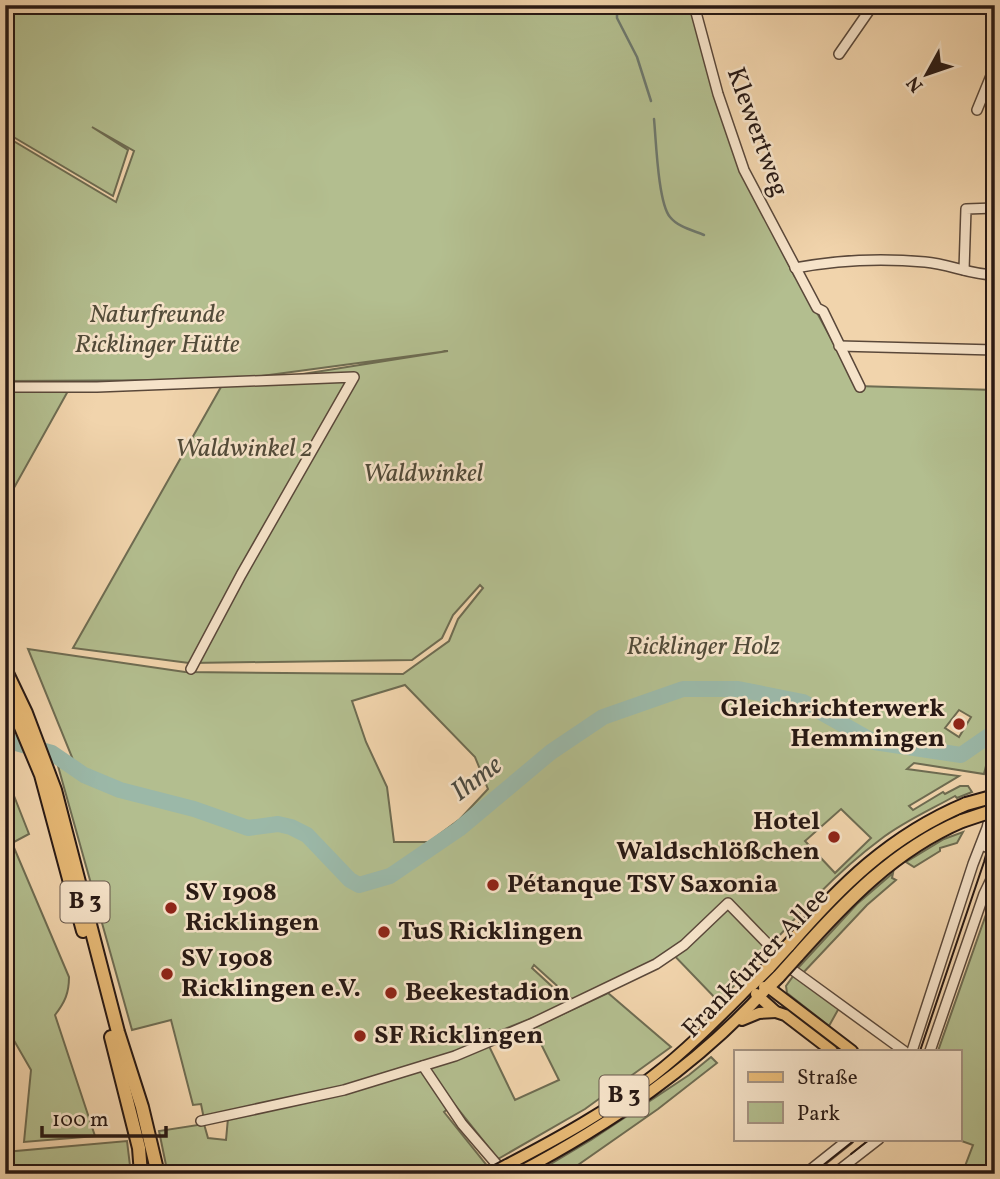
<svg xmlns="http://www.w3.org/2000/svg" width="1000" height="1179" viewBox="0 0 1000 1179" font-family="Vollkorn,serif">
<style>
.green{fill:#b3be8f;stroke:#6e6c52;stroke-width:2;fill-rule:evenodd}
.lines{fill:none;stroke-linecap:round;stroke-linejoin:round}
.stream{stroke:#6d786d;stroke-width:2.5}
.river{stroke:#9bb8a8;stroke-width:16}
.minor-casing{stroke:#5a483a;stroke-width:12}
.major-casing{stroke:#281914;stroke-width:14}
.highway-casing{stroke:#281914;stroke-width:16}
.minor{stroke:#f6e3c9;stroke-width:9}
.major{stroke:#e8ba76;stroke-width:10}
.highway{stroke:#e8ba76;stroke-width:12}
.tram{stroke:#281914;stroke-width:2}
.major-bridge-casing{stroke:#281914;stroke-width:14;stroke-linecap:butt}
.highway-bridge-casing{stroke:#281914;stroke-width:16;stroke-linecap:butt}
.major-bridge{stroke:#e8ba76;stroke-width:10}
.highway-bridge{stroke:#e8ba76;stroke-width:12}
.poi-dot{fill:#8f2418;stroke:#f6e3c9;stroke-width:2.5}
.labels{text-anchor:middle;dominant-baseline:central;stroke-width:5;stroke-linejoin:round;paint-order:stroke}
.shield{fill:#f6e3c9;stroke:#66564a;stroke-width:2}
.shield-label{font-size:24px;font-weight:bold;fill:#281914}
.street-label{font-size:26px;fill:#281914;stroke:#f6e3c9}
.park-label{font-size:26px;font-style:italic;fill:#524b39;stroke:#f6e3c9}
.poi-label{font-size:26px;font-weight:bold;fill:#281914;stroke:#f6e3c9;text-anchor:start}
.water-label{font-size:28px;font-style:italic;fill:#4a4940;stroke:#f6e3c9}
</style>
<rect width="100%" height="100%" fill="#f1d4ac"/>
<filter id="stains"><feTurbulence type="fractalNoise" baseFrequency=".00286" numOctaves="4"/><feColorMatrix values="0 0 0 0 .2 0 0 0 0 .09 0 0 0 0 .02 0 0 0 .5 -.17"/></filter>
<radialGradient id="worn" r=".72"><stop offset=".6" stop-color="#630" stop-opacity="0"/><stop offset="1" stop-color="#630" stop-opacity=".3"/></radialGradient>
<g class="green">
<path d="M5,5H691L739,166L795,277L798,278L857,386L995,390V729L984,774L914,763L907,769L959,776L909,806L913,810L943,792L945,794L960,786H968L972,792L957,798L955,796C930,810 903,822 881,839C819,885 771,947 719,1002L669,950L654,961L574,1001L534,965L532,968L570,1003L492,1034L490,1029H488V1044L515,1100L559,1080L533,1028L608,993L671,1047L585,1109L498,1159L454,1104L444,1112L488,1167L473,1174H169L167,1170L159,1131L204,1124L208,1138L226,1140L228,1118L204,1119L201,1104L193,1105L171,1020L132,1030L58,766L78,772L28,649L185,672L403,674L449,641L458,619L483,588L480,585L453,615L442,638L412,660L189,663L73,648L221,387L448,351L254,377L206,380L5,381V136L116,202L134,151L92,127L128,150L113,196L5,132ZM405,685L475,757L488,789L460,819L429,842H394L387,787L366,742L352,701ZM959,710L971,717L959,737L945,728ZM841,809L871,838L835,873L805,841Z"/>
<polygon points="5,391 68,391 5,504"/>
<path d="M5,773L29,834L12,843L69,977C69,993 65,1002 55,1015L95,1136L24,1142L31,1070L12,1037L5,1041Z"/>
<polygon points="963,832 957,843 940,848 940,851 914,867 906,862 944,839"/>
<polygon points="893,873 892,878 896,880 867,905 802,974 797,969 857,904"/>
<polygon points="990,903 995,905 995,1174 962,1174 973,1145 956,1139 960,1139 960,1051 938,1051"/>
<polygon points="794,975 839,1008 829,1026 787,993 786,986"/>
<polygon points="711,1057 717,1063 658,1109 565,1174 534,1174 591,1140 689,1075"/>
<polygon points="127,1141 131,1174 5,1174 5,1152"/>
</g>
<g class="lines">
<g class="stream">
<polyline points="617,5 617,18 637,57 651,101"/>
<path d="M654,119C656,139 658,203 670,217C678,227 692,230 704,235"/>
</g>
<polyline class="river" points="5,740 52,753 84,775 120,790 194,809 248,828 278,824 291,827 307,835 350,880 359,885 390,876 459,829 551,752 603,717 683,689 738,689 803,702 874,742 961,755 990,735 995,735"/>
<g class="minor-casing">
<g id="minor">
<polyline points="694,5 718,94 744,170 817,308 823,311 860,387"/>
<polyline points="839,54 873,5"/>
<polyline points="977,110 995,66"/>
<path d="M795,268C837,260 883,258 925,262C949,264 971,275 995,275"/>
<polyline points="964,270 966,209 995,208"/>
<polyline points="839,346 995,350"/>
<polyline points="5,387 97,387 354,377 241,575 191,669"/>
<polyline points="981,845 995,850"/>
<polyline points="912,1051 973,864 987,828 995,794"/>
<polyline points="930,1051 984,894 995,871"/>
<polyline points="423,1066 462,1124 505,1174"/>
<polyline points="201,1121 344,1090 455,1056 531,1024 656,964 684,945 728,903 794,971 904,1051"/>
<polyline points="805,1174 849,1139"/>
<polyline points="834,1174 879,1139"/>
</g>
</g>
<g class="major-casing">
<g id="major">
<polyline points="764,987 768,987 852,1051"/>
<polyline points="756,994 776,1012 785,1015 832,1051"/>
<polyline points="742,1020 759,1013 776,1012"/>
<path d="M507,1165C557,1139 608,1111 653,1076C688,1049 719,1017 751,985"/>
<path d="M516,1174C609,1125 697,1066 768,987"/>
</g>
</g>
<g class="highway-casing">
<g id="highway">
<polyline points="5,669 26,713 55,790 118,1032 142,1107 158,1174"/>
<polyline points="5,689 41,775 83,931"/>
<path d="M788,946C841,885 890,836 966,804"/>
<path d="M797,956C845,902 894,850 962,821"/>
<polyline points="751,985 769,967"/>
<polyline points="768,987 779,976"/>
<polyline points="111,1037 139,1148 141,1174"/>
</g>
</g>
<use href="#minor" class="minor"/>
<use href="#major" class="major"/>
<use href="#highway" class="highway"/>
<g class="tram">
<polyline points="920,1051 984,862 995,823"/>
<polyline points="851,1154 870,1139"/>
<polyline points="812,1174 856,1139"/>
</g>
<g class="major-bridge-casing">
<polyline id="major-bridge" points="492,1173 507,1165"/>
</g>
<g class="highway-bridge-casing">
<g id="highway-bridge">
<polyline points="966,804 995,796"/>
<polyline points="962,821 995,810"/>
<polyline points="769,967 788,946"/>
<polyline points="779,976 797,956"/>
</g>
</g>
<use href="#major-bridge" class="major-bridge"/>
<use href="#highway-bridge" class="highway-bridge"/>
</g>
<g class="poi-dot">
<circle cx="959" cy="724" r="7"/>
<circle cx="834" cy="837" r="7"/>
<circle cx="493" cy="885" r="7"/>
<circle cx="171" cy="908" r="7"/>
<circle cx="384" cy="932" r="7"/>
<circle cx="167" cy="974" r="7"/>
<circle cx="391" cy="993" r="7"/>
<circle cx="360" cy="1036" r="7"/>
</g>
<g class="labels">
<g class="shield">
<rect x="60.5" y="881.5" width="49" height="41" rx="5"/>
<rect x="599.5" y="1075.5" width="49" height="41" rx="5"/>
</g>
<g class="shield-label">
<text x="85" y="902">B 3</text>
<text x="624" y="1096">B 3</text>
</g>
<g class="street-label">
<text transform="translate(757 132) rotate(70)">Klewertweg</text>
<text transform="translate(756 963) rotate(-46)">Frankfurter Allee</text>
</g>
<g class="park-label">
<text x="157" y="315">Naturfreunde<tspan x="157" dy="30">Ricklinger Hütte</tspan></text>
<text x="244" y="449">Waldwinkel 2</text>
<text x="423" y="474">Waldwinkel</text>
<text x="703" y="647">Ricklinger Holz</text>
</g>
<g class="poi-label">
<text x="945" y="709" text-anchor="end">Gleichrichterwerk<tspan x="945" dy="30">Hemmingen</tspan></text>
<text x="820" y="822" text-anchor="end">Hotel<tspan x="820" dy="30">Waldschlößchen</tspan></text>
<text x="507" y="885">Pétanque TSV Saxonia</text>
<text x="185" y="893">SV 1908<tspan x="185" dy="30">Ricklingen</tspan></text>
<text x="398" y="932">TuS Ricklingen</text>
<text x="181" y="959">SV 1908<tspan x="181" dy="30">Ricklingen e.V.</tspan></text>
<text x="405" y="993">Beekestadion</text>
<text x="374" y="1036">SF Ricklingen</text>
</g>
<g class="water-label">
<text transform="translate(477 779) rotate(-37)">Ihme</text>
</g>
</g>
<rect width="1000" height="1179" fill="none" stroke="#f1d4ac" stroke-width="28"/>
<rect x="7" y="7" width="986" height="1165" fill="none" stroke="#281914" stroke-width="3.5"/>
<rect x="14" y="14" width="972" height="1151" fill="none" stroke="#281914" stroke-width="2"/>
<rect x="734" y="1050" width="228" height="91" fill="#f6e3c9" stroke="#a49281" stroke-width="2"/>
<rect x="748" y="1072" width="35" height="10" fill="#e8ba76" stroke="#a49281" stroke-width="2"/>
<text x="797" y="1084" font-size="21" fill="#281914">Straße</text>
<rect x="748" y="1102" width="35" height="21" fill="#b3be8f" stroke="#a49281" stroke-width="2"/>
<text x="797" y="1120" font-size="21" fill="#281914">Park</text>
<g transform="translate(927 74) rotate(230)" stroke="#f6e3c9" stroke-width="5" paint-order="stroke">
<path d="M0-5L12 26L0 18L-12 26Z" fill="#281914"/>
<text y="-10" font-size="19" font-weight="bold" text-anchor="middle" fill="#281914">N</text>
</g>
<path d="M42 1126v10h124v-10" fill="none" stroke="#281914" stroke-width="3.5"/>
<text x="52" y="1126" font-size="21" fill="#281914" stroke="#f6e3c9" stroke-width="5" paint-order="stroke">100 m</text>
<rect width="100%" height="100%" filter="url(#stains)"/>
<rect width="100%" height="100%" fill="url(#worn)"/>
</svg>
